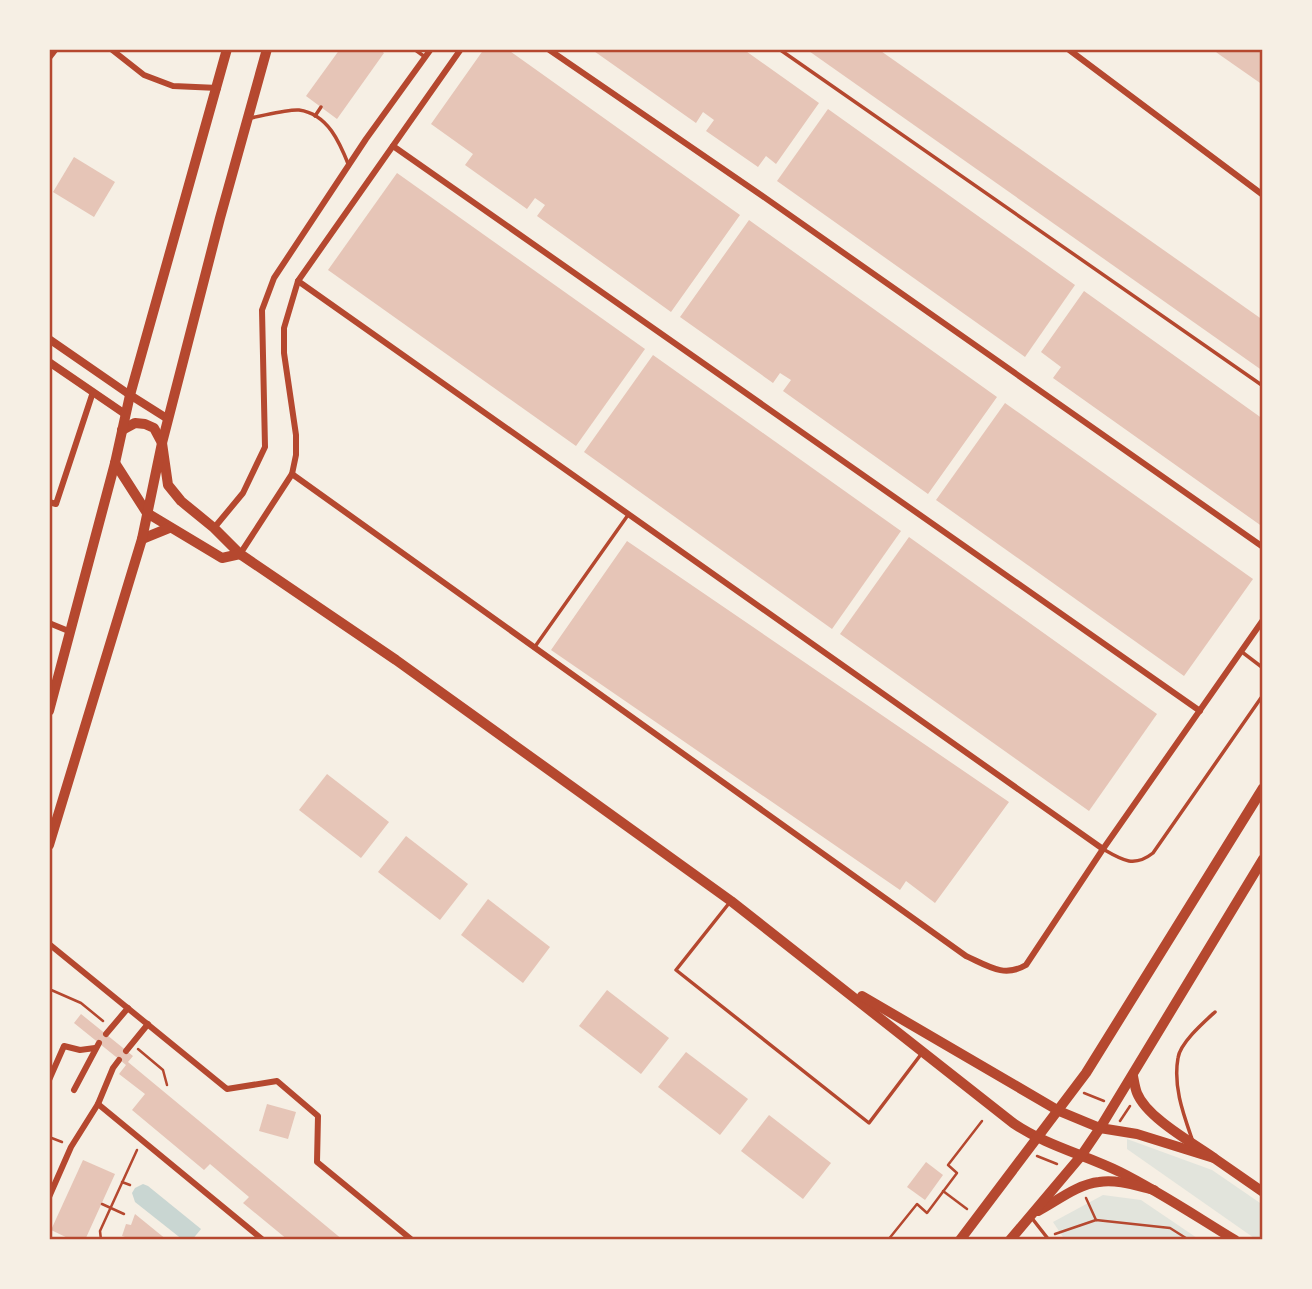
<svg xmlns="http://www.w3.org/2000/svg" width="1312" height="1289" viewBox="0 0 1312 1289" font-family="'Source Serif 4',serif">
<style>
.green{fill:#e2e4dc}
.water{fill:#c9d6d2}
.building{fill:#e6c5b7}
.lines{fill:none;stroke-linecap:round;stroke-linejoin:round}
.path{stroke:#b5482f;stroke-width:2.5}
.service{stroke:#b5482f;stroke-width:3.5}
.minor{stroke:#b5482f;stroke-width:6}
.tertiary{stroke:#b5482f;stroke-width:8}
.secondary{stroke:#b5482f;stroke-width:10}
.primary{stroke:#b5482f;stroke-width:10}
.neatline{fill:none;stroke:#b5482f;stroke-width:2.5}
</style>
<rect width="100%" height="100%" fill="#f6efe4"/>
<g class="green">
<polygon points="1127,1139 1212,1170 1263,1205 1263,1240 1257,1240 1127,1149"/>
<polygon points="1103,1195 1141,1200 1200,1240 1065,1240 1053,1222"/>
</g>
<polygon class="water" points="143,1184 148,1186 201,1229 192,1240 183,1240 135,1202 132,1193 135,1188"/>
<g class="building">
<polygon points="340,49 379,49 384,53 337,119 306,96"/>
<polygon points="484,49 507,49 740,215 671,312 537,216 545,205 535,198 527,209 465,165 473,154 431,124"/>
<polygon points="591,49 743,49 819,103 776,164 766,156 758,167 706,131 714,120 703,112 696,123"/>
<polygon points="806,49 878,49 1040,163 1263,320 1263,371"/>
<polygon points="1212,49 1263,49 1263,85 1220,55"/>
<polygon points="828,109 1075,285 1025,357 777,181"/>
<polygon points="74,157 115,182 94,217 53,192"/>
<polygon points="397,173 645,349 576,446 328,270"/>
<polygon points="749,220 997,397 928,494 783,391 791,380 780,373 773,383 680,317"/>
<polygon points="1084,291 1263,419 1263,527 1053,378 1061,367 1041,352"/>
<polygon points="653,355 901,531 832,629 584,452"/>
<polygon points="1005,403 1253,579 1184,676 936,500"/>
<polygon points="909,537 1157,714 1089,811 840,634"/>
<polygon points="627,541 1009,802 935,903 906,881 900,890 551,650"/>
<polygon points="327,774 389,822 361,858 299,810"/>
<polygon points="406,836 468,884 440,920 378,872"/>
<polygon points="488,899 550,947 523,983 461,935"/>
<polygon points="607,990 669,1038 641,1074 579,1026"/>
<polygon points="81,1014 133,1056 128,1062 343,1240 288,1240 243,1203 249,1197 210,1164 204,1170 132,1110 145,1094 119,1074 126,1065 74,1023"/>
<polygon points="686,1052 748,1099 720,1135 658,1087"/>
<polygon points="267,1104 296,1112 288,1139 259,1131"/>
<polygon points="769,1115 831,1163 803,1199 741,1151"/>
<polygon points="83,1160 115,1174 85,1240 72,1240 51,1230"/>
<polygon points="926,1162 943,1175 925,1200 907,1187"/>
<polygon points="135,1214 167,1240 134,1240 122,1236 126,1224 131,1225"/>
</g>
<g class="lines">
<g class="path">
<polyline points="49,989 81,1003 103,1021"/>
<polyline points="138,1049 163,1070 167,1085"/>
<polyline points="1084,1093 1104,1101"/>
<polyline points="1120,1121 1130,1106"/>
<polyline points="49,1137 62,1142"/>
<polyline points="1037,1156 1057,1164"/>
<polyline points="122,1182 130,1185"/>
<polyline points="943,1191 967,1209"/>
<polyline points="1086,1198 1096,1220"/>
<polyline points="102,1204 124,1214"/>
<polyline points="1055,1234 1096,1220 1170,1228 1189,1240"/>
<polyline points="101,1240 100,1231 137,1150"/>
<polyline points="888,1240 917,1204 927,1213 957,1173 948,1165 982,1121"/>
</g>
<g class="service">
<polyline points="414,49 425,57"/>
<polyline points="779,49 1263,386"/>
<polyline points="315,116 321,107"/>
<path d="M250,118C263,116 287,109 299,110C328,114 340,143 349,166"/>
<polyline points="534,648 628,515"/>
<polyline points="1242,652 1263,668"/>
<path d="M1103,849C1122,860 1134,868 1153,853L1263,695"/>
<polyline points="730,902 676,970 869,1123 922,1053"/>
<path d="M1192,1139C1183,1113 1173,1086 1178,1058C1180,1043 1204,1022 1215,1012"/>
<polyline points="1031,1217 1049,1240"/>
</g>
<g class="minor">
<polyline points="111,49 144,75 173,86 218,88"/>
<polyline points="548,49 761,195 1263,547"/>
<polyline points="1068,49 1263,195"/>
<polyline points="49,58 56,49"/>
<polyline points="393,146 1200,711"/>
<polyline points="298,281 1103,849"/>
<path d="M292,474L966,956C988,966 1004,978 1026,965L1103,849L1263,620"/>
<polyline points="49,502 56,504 93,392"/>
<polyline points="214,528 243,493 265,447 262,310 274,278 366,139 431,49"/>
<polyline points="240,554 292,474 296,455 296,435 284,353 284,328 298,281 461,49"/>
<polyline points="49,623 71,632"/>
<polyline points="49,944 227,1089 277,1081 318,1116 317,1162 412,1240"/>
<polyline points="106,1034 128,1008"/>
<polyline points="126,1051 148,1024"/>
<polyline points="49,1080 64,1046 80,1050 95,1048"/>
<polyline points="74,1090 99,1043"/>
<polyline points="98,1104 263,1240"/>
<polyline points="49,1197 71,1147 98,1104 113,1068 119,1060"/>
</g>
<g class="tertiary">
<polyline points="49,339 130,395 168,419"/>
<polyline points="49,362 125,414"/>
</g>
<g class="secondary">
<path d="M122,430L135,423L145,424L154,428L162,443L168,485L181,501L214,528L240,554L396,660L731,901L1013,1123C1047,1146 1083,1154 1120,1172C1160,1192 1197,1217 1235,1240"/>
<polyline points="115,463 147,513 222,558 240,554"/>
<polyline points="862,996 1059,1111 1100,1128 1137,1134 1214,1158 1263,1192"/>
</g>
<g class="primary">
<polyline points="142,539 169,528"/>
<polyline points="49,711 115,463 130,395 227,49"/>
<polyline points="49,845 142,539 162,443 220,218 267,49"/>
<path d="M1133,1076C1134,1081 1135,1088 1137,1093C1147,1118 1193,1143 1214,1158"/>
<path d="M1038,1211C1057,1201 1078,1184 1099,1182C1117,1179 1137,1186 1154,1190"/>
<polyline points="960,1240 1086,1073 1263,788"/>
<polyline points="1010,1240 1081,1156 1100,1128 1263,859"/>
</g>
</g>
<rect width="1312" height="1289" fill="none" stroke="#f6efe4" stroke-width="102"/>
<rect x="51" y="51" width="1210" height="1187" class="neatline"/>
</svg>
